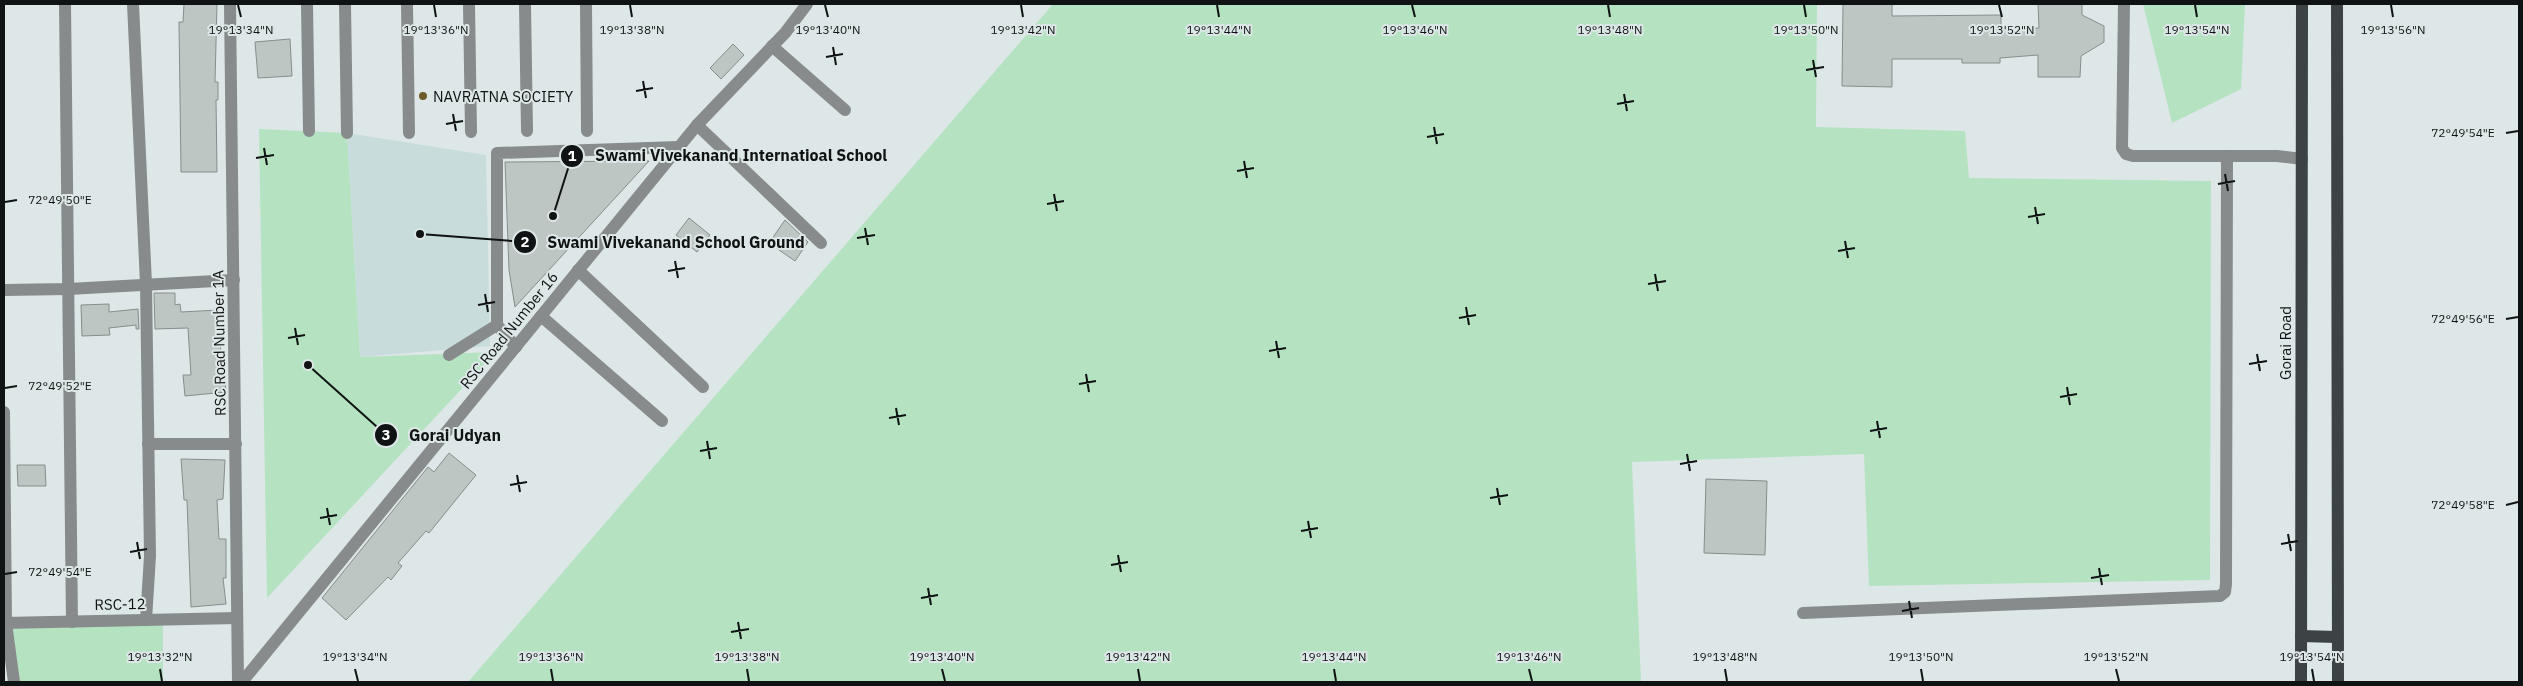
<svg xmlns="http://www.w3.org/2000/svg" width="2523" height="686" viewBox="0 0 2523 686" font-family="'IBM Plex Sans',sans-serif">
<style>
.built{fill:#c9dcdc}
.green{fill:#b5e3c2}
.building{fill:#bdc6c3;stroke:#868e8b}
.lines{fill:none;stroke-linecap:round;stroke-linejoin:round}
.minor{stroke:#878b8c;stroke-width:12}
.major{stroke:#3d4345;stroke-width:12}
.ticks{fill:none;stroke:#101313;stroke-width:2}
.poi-dot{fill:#6e5b2a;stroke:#dee7e7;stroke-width:2}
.labels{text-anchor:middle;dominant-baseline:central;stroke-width:4;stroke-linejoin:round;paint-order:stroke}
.poi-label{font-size:15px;fill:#101313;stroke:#dee7e7;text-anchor:start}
.street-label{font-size:15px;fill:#101313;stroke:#dee7e7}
.ticks-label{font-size:12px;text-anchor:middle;fill:#101313;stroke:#dee7e7;stroke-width:4;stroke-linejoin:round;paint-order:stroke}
.leader{fill:none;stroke:#101313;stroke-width:2}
.callout-dot{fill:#101313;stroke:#dee7e7;stroke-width:2}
.mark-label{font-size:15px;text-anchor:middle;font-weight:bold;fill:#fff}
.callout-label{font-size:16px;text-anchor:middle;font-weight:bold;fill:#101313;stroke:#dee7e7;stroke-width:4;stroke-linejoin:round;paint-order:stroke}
</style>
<rect width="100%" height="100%" fill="#dee7e7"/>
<polygon class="built" points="347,133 486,155 490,346 360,357"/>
<g class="green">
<polygon points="1053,4 1817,4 1816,127 1965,131 1969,178 2211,181 2210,580 1869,586 1864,454 1632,462 1641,682 468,682"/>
<polygon points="2143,4 2245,4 2241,89 2172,123"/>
<polygon points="259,129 347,133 360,357 496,352 267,598"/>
<polygon points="163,620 163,682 14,682 6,623"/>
</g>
<g class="building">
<polygon points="184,4 217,4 215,82 218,82 218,100 216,100 217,172 181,172 179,22 183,22"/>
<polygon points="1843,4 1892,4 1892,16 2001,15 2001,30 2039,28 2038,4 2082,4 2082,15 2104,26 2104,42 2081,56 2080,77 2038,77 2038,55 2000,58 2000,63 1962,63 1962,59 1892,59 1892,87 1842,86"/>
<polygon points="290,39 292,76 258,78 255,42"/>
<polygon points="733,44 744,55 721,79 710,68"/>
<polygon points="649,161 515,307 509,270 505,162"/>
<polygon points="689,218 710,235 697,252 676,235"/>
<polygon points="785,220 808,242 795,261 769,243"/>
<polygon points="154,293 175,293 175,305 180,304 181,312 218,310 222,372 224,372 226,392 185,396 183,375 191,375 188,328 155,329"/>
<polygon points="109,304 109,312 138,309 139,329 136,329 136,325 109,328 110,335 82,336 81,305"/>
<polygon points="449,453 476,475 429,533 426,531 398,563 402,566 391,580 388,577 346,620 322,598 428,467 434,472"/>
<polygon points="181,459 225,460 223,499 217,500 219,539 226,539 226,578 223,578 226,604 191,607 187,500 184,500"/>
<polygon points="17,465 45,465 46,486 18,486"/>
<polygon points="1706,479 1767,481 1765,555 1704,553"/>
</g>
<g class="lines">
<g class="minor">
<polyline points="65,4 72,622"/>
<polyline points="133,4 146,284 150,556 146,620"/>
<polyline points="230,4 238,682"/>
<polyline points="307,4 309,131"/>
<polyline points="345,4 347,133"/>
<polyline points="407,4 409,133"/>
<polyline points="469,4 471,132"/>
<polyline points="525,4 527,131"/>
<polyline points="586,4 587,131"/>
<polyline points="2124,4 2122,148 2126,154 2133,156 2277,156 2302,159"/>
<polyline points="772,46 845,110"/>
<polyline points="697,125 821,243"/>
<polyline points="578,270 703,387"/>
<polyline points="4,290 68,289 234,280"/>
<polyline points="541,316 662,421"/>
<polyline points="516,347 497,325 497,153 678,147"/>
<polyline points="449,355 497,325"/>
<polyline points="4,412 6,623 14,682"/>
<polyline points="148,444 236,444"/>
<polyline points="1803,613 2220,596 2225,592 2226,584 2227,156"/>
<polyline points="4,623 237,618"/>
<polyline points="242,682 697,125 785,33 807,4"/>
</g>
<g class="major">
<polyline points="2337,4 2338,682"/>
<polyline points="2301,636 2337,637"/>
<polyline points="2301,682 2302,4"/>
</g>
</g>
<path class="ticks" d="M238,5L241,17M434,5L436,17M630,5L632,17M825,5L828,17M1021,5L1023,17M1217,5L1219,17M1412,5L1415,17M1608,5L1610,17M1804,5L1806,17M1999,5L2002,17M2195,5L2197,17M2391,5L2393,17M833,47L836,65M826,57L843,54M1813,60L1816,77M1806,70L1824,67M643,81L646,98M636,91L653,88M1624,94L1627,111M1617,104L1634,101M453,114L456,131M446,124L463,121M1434,127L1437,144M2506,133L2518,131M1427,137L1444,134M264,148L267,165M256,158L274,155M1244,161L1247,178M1237,171L1254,168M2225,174L2228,191M2218,184L2235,181M1054,194L1057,211M5,202L17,200M1047,204L1064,201M2035,207L2038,224M2028,217L2045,214M865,228L868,245M857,238L875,235M1845,241L1848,258M1838,251L1855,248M675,261L678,278M668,271L685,268M1655,274L1658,291M1648,284L1666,281M485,294L488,312M478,305L495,302M1466,307L1469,325M1459,318L1476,315M2506,319L2518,317M295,328L298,345M288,338L305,335M1276,341L1279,358M1269,351L1286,348M2257,354L2260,371M2249,364L2267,361M1086,374L1089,392M1079,384L1096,381M2067,387L2070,405M5,388L17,386M2060,397L2077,394M896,408L899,425M889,418L906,415M1877,421L1880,438M1870,431L1887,428M707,441L710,459M700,451L717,448M1687,454L1690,471M1680,464L1697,461M517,475L520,492M510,485L527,482M1497,488L1500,505M1490,498L1508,495M2506,505L2518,502M327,508L330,525M320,518L337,515M1308,521L1311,538M1301,531L1318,528M2288,534L2291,551M137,542L140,559M2281,544L2298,541M130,552L147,549M1118,555L1121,572M1111,565L1128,562M2099,568L2102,585M5,574L17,572M2091,578L2109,575M928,588L931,605M921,598L938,595M1909,601L1912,618M1902,611L1919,608M738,622L741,639M731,632L749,629M160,669L162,681M355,669L358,681M551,669L553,681M747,669L749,681M942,669L945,681M1138,669L1140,681M1334,669L1336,681M1529,669L1532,681M1725,669L1727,681M1921,669L1923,681M2116,669L2119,681M2312,669L2314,681"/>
<circle class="poi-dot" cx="423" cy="96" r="5"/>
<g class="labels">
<g class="poi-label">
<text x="433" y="96">NAVRATNA SOCIETY</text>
</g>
<g class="street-label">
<text transform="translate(509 330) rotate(-51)">RSC Road Number 16</text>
<text transform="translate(219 343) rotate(-91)">RSC Road Number 1A</text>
<text transform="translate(2285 343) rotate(-90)">Gorai Road</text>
<text transform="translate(120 604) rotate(-1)">RSC-12</text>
</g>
</g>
<g class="ticks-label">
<text x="241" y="34">19°13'34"N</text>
<text x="436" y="34">19°13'36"N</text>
<text x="632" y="34">19°13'38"N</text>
<text x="828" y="34">19°13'40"N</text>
<text x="1023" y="34">19°13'42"N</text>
<text x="1219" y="34">19°13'44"N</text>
<text x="1415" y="34">19°13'46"N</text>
<text x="1806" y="34">19°13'50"N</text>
<text x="2002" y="34">19°13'52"N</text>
<text x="2197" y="34">19°13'54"N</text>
<text x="2393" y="34">19°13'56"N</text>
<text x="1610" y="34">19°13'48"N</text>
<text x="2463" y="137">72°49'54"E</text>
<text x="60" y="204">72°49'50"E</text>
<text x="2463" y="323">72°49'56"E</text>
<text x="60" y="390">72°49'52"E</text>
<text x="2463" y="509">72°49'58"E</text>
<text x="60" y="576">72°49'54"E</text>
<text x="160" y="661">19°13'32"N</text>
<text x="355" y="661">19°13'34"N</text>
<text x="551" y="661">19°13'36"N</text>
<text x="747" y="661">19°13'38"N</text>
<text x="942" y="661">19°13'40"N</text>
<text x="1138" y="661">19°13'42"N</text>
<text x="1334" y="661">19°13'44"N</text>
<text x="1529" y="661">19°13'46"N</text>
<text x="1725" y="661">19°13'48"N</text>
<text x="1921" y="661">19°13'50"N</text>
<text x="2116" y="661">19°13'52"N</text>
<text x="2312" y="661">19°13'54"N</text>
</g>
<path class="leader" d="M553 216L572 156M420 234L525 242M308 365L386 435"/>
<g class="callout-dot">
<circle cx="553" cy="216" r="5"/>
<circle cx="420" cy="234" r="5"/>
<circle cx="308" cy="365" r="5"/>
<circle cx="572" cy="156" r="12"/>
<circle cx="525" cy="242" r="12"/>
<circle cx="386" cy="435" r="12"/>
</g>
<g class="mark-label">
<text x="572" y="161">1</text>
<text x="525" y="247">2</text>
<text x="386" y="440">3</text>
</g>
<g class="callout-label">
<text x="741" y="161">Swami Vivekanand Internatioal School</text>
<text x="676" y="248">Swami Vivekanand School Ground</text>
<text x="455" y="441">Gorai Udyan</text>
</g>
<rect width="2523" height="686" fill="none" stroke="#101313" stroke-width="10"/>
</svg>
